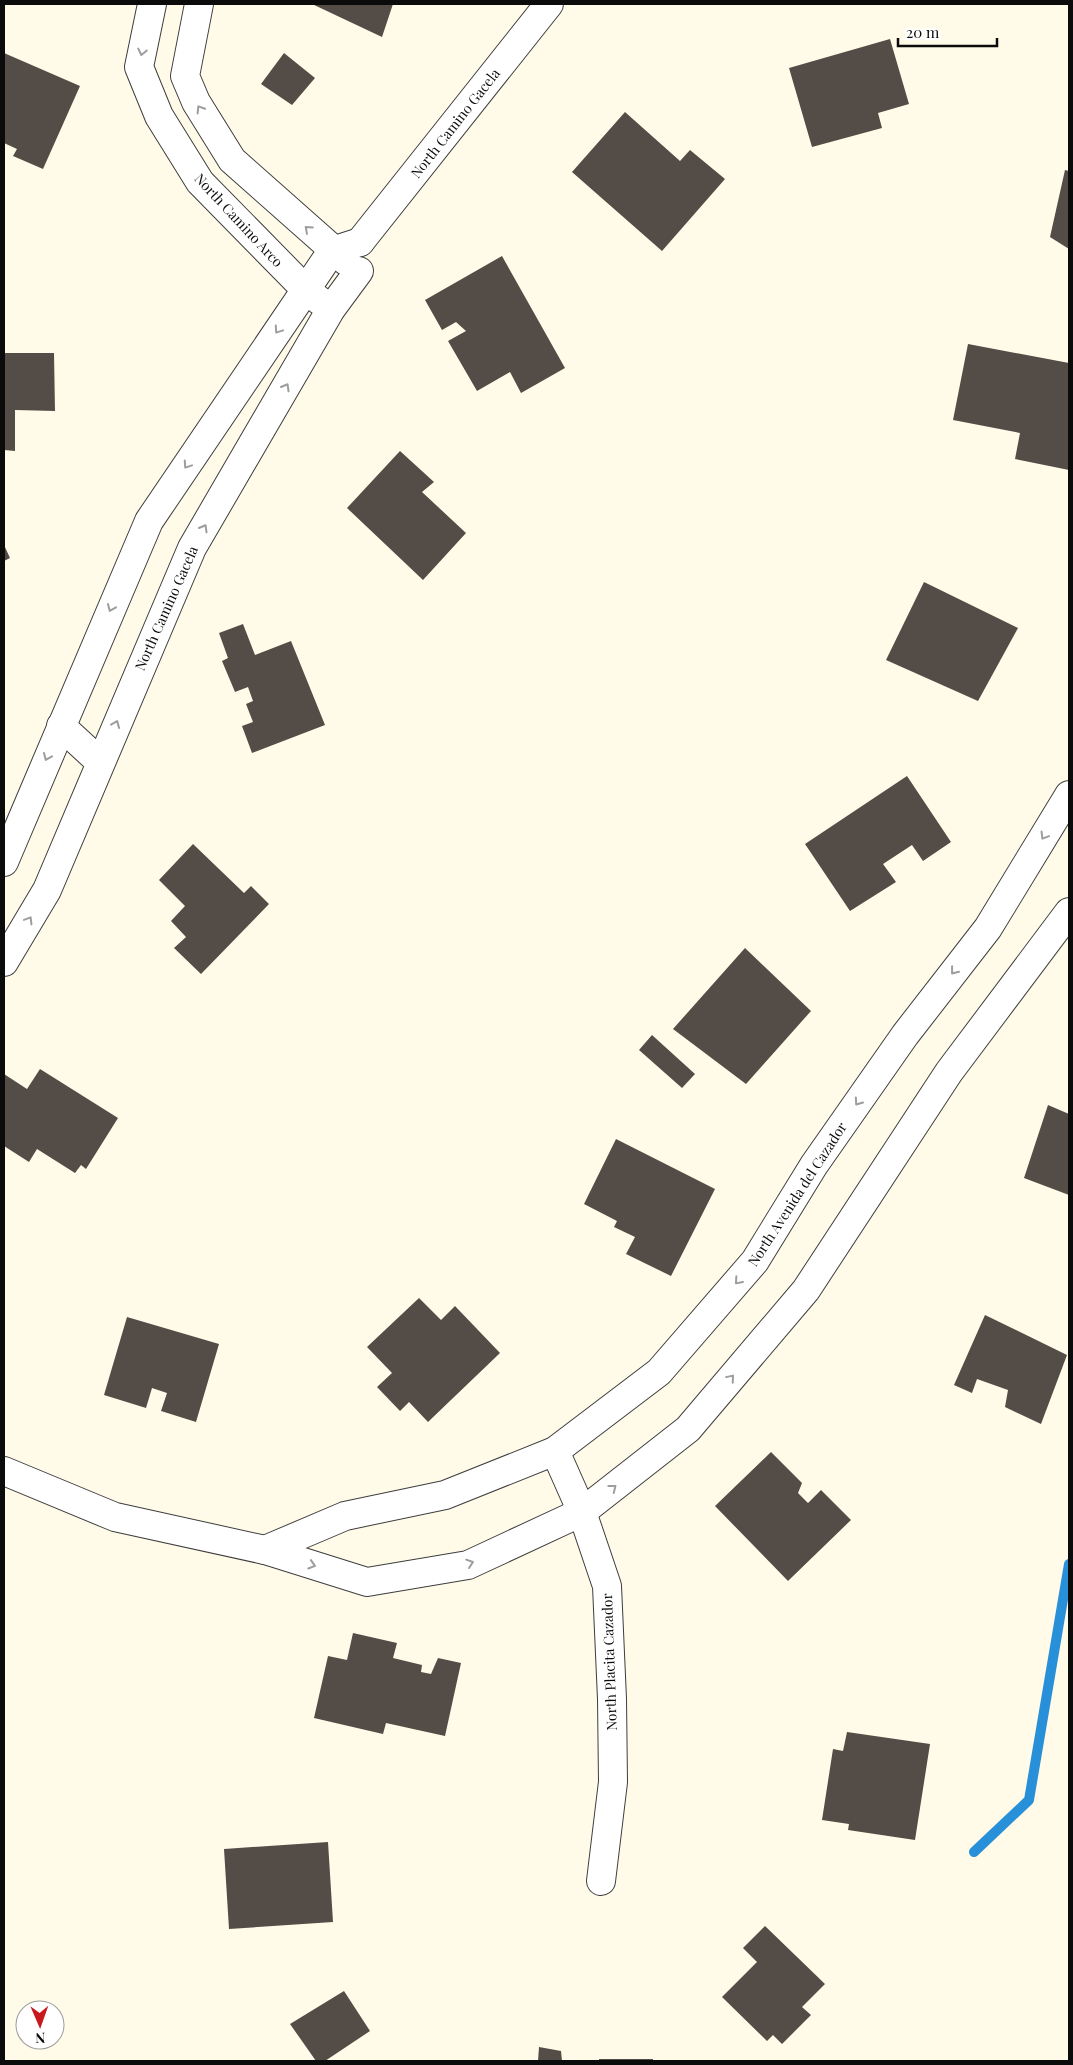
<svg xmlns="http://www.w3.org/2000/svg" width="1073" height="2065" viewBox="0 0 1073 2065" font-family="'Playfair Display',serif">
<style>
.lines{fill:none;stroke-linecap:round;stroke-linejoin:round}
.stream{stroke:#2890d9;stroke-width:10}
.building{fill:#544c46}
.minor-casing{stroke:#3e3e3e;stroke-width:30}
.minor{stroke:#fff;stroke-width:28}
.oneway{stroke:#9d9d9d}
.labels{text-anchor:middle;dominant-baseline:central;stroke-width:5;stroke-linejoin:round;paint-order:stroke}
.street-label{font-size:14px;fill:#0b0b0b;stroke:#fff}
</style>
<rect width="100%" height="100%" fill="#fffbe8"/>
<g class="lines">
<polyline class="stream" points="974,1852 1029,1800 1069,1564"/>
</g>
<g class="building">
<polygon points="312,4 393,4 382,37"/>
<polygon points="890,39 909,104 878,113 882,128 812,147 789,68"/>
<polygon points="4,53 80,86 43,169 13,156 17,149 4,143"/>
<polygon points="284,53 315,78 292,105 261,84"/>
<polygon points="625,112 680,161 690,150 725,179 662,251 572,172"/>
<polygon points="1065,170 1069,171 1069,249 1050,237"/>
<polygon points="502,256 565,368 521,393 510,372 477,391 448,341 466,331 456,322 442,330 425,300"/>
<polygon points="968,344 1069,363 1069,470 1015,459 1020,433 953,420"/>
<polygon points="4,353 54,353 55,411 15,410 15,451 4,450"/>
<polygon points="400,451 434,482 422,492 466,533 423,580 347,508"/>
<polygon points="4,545 10,558 4,561"/>
<polygon points="924,582 1018,628 978,701 886,660"/>
<polygon points="243,624 255,655 291,641 325,725 252,753 242,726 253,722 246,704 253,701 248,687 235,692 222,661 228,658 219,633"/>
<polygon points="907,776 951,842 923,861 912,845 883,864 896,882 850,911 805,844"/>
<polygon points="193,844 244,893 251,886 269,904 201,974 174,948 186,937 171,921 185,906 159,880"/>
<polygon points="745,948 811,1011 746,1084 673,1029"/>
<polygon points="652,1035 695,1074 682,1088 639,1050"/>
<polygon points="40,1069 118,1118 86,1169 81,1165 75,1173 37,1149 29,1162 4,1146 4,1074 27,1089"/>
<polygon points="1048,1105 1069,1114 1069,1195 1024,1178"/>
<polygon points="616,1139 715,1189 671,1276 626,1254 635,1237 614,1227 617,1221 584,1204"/>
<polygon points="419,1298 441,1320 455,1306 500,1353 428,1422 409,1402 400,1411 377,1387 392,1373 367,1347"/>
<polygon points="985,1315 1067,1355 1041,1424 1005,1407 1008,1390 977,1379 972,1393 954,1385"/>
<polygon points="127,1317 219,1344 196,1422 161,1411 167,1393 152,1388 146,1408 104,1395"/>
<polygon points="771,1452 802,1483 798,1493 808,1503 821,1490 851,1520 788,1581 715,1506"/>
<polygon points="353,1633 397,1643 393,1658 422,1665 421,1672 431,1674 438,1658 461,1663 445,1736 386,1723 383,1734 314,1718 328,1656 347,1660"/>
<polygon points="847,1732 930,1744 915,1840 848,1830 849,1824 822,1820 833,1749 843,1751"/>
<polygon points="328,1842 333,1922 229,1929 224,1849"/>
<polygon points="765,1926 825,1984 802,2007 811,2015 782,2044 773,2035 767,2041 722,1997 757,1962 743,1948"/>
<polygon points="344,1991 370,2031 325,2061 316,2061 290,2024"/>
<polygon points="539,2047 561,2051 562,2061 538,2061"/>
<rect x="599" y="2059" width="54" height="2"/>
</g>
<g class="lines">
<g class="minor-casing">
<g id="minor">
<polyline points="152,4 139,67 159,116 200,182 306,290 320,301"/>
<polyline points="199,4 185,76 196,102 232,160 346,261"/>
<polyline points="360,242 549,4"/>
<polyline points="61,726 100,762"/>
<polyline points="4,862 149,521 332,251 360,242"/>
<polyline points="4,962 47,890 192,548 331,309 359,271"/>
<polyline points="555,1451 582,1512 607,1586 612,1699 613,1782 601,1881"/>
<polyline points="4,1471 115,1517 265,1550 367,1582 468,1565 582,1512 688,1429 806,1290 949,1072 1069,912"/>
<polyline points="265,1550 345,1516 445,1495 555,1451 659,1372 755,1261 814,1165 905,1035 988,928 1069,795"/>
</g>
</g>
<use href="#minor" class="minor"/>
</g>
<defs><path id="oneway-chevron" d="M-2-3.5L2.5 0L-2 3.5" fill="none" stroke-width="1.6" stroke-linecap="round" stroke-linejoin="round" transform="scale(1.25)"/></defs>
<g class="oneway">
<use href="#oneway-chevron" transform="translate(142 52) rotate(102)"/>
<use href="#oneway-chevron" transform="translate(200 109) rotate(-122)"/>
<use href="#oneway-chevron" transform="translate(308 229) rotate(-138)"/>
<use href="#oneway-chevron" transform="translate(278 330) rotate(124)"/>
<use href="#oneway-chevron" transform="translate(286 387) rotate(-60)"/>
<use href="#oneway-chevron" transform="translate(187 465) rotate(124)"/>
<use href="#oneway-chevron" transform="translate(204 528) rotate(-60)"/>
<use href="#oneway-chevron" transform="translate(111 608) rotate(113)"/>
<use href="#oneway-chevron" transform="translate(116 724) rotate(-67)"/>
<use href="#oneway-chevron" transform="translate(47 757) rotate(113)"/>
<use href="#oneway-chevron" transform="translate(1044 836) rotate(121)"/>
<use href="#oneway-chevron" transform="translate(29 920) rotate(-59)"/>
<use href="#oneway-chevron" transform="translate(954 971) rotate(128)"/>
<use href="#oneway-chevron" transform="translate(858 1102) rotate(125)"/>
<use href="#oneway-chevron" transform="translate(738 1281) rotate(131)"/>
<use href="#oneway-chevron" transform="translate(731 1378) rotate(-50)"/>
<use href="#oneway-chevron" transform="translate(613 1488) rotate(-38)"/>
<use href="#oneway-chevron" transform="translate(470 1563) rotate(-19)"/>
<use href="#oneway-chevron" transform="translate(312 1565) rotate(17)"/>
</g>
<g class="labels">
<g class="street-label">
<text transform="translate(455 123) rotate(-52)">North Camino Gacela</text>
<text transform="translate(239 220) rotate(47)">North Camino Arco</text>
<text transform="translate(166 608) rotate(-66)">North Camino Gacela</text>
<text transform="translate(797 1194) rotate(-57)">North Avenida del Cazador</text>
<text transform="translate(609 1662) rotate(-92)">North Placita Cazador</text>
</g>
</g>
<rect width="1073" height="2065" fill="none" stroke="#0b0b0b" stroke-width="10"/>
<g transform="translate(40 2025) rotate(178)"><circle r="24" fill="#ffffff" stroke="#9d9d9d"/>
<path d="M0-4L9 19L0 12L-9 19Z" fill="#c6181d"/>
<text y="-8" font-size="14" font-weight="bold" text-anchor="middle" fill="#0b0b0b">N</text>
</g>
<path d="M898 38v8h99v-8" fill="none" stroke="#0b0b0b" stroke-width="2.5"/>
<text x="906" y="38" font-size="15" fill="#0b0b0b" stroke="#ffffff" stroke-width="4" paint-order="stroke">20 m</text>
</svg>
